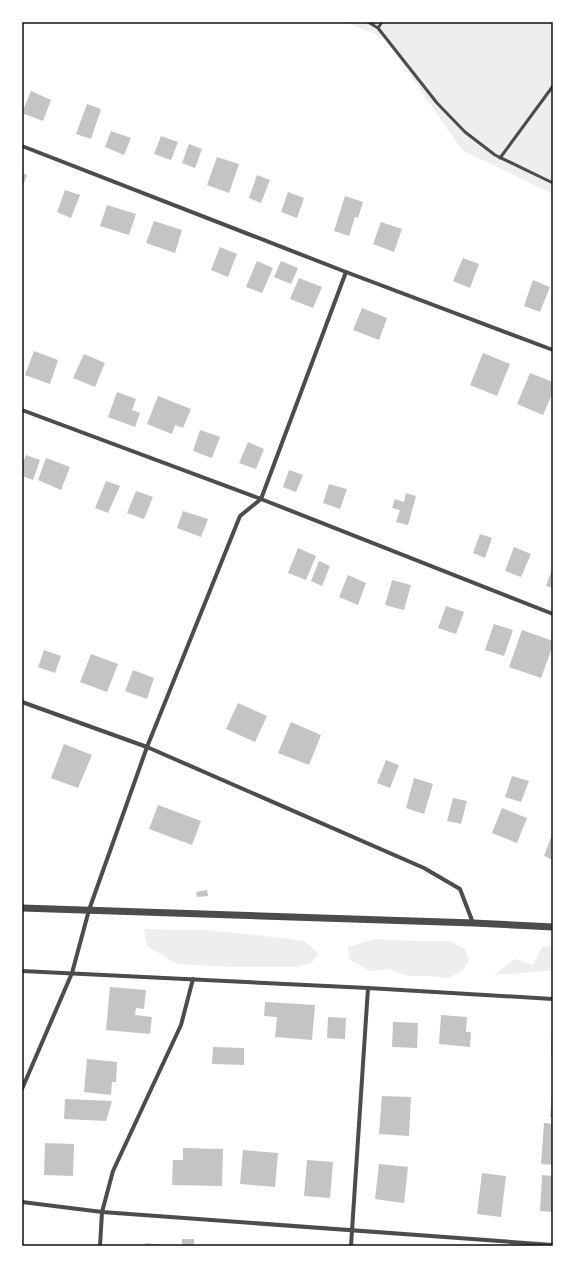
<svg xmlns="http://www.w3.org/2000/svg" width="575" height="1268" viewBox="0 0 575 1268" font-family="Commissioner,sans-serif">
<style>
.green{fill:#eee}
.building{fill:#c4c4c4}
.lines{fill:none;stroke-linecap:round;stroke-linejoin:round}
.service{stroke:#4c4c4c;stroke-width:3}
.minor{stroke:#4c4c4c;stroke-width:4}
.tertiary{stroke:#4c4c4c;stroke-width:7}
.neatline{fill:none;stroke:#111;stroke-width:1.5}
</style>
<rect width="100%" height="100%" fill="#fff"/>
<g class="green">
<polygon points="345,22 553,22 553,194 462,150 385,38"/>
<polygon points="144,929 203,930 257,935 304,941 319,954 311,963 295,967 233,967 177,964 147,946"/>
<polygon points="374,939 416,941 450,941 465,949 469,960 463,970 449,978 428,976 408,976 388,969 370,971 349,959 348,947"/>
<polygon points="553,946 553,973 552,971 546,971 494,975 515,959 533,965 542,947"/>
</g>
<g class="building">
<polygon points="31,91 51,100 43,121 22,113"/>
<polygon points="87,104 101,109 91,139 76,134"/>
<polygon points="111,131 131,138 124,155 105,147"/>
<polygon points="161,136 178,142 171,160 154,154"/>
<polygon points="189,144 202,149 195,168 182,163"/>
<polygon points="217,157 239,164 229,193 207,185"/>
<polygon points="22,173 27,175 22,188"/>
<polygon points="257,175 270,180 261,203 249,198"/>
<polygon points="65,190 80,195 71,218 57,212"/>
<polygon points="288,192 304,198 297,218 281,212"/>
<polygon points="345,196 363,202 358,218 355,217 349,236 334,231"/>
<polygon points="107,205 136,214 129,235 100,226"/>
<polygon points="154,221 182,230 175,253 146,243"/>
<polygon points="381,222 402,229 394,252 373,244"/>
<polygon points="220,247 237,254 228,277 211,270"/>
<polygon points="463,258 479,264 470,288 453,281"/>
<polygon points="257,261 273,268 262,293 246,287"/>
<polygon points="281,261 298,268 291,284 274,277"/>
<polygon points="299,278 322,287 313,308 290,299"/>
<polygon points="533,280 550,287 540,312 524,306"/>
<polygon points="362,308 387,318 379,340 353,330"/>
<polygon points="34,351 58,360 50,384 25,375"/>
<polygon points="483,353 510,364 497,396 470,385"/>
<polygon points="84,354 105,363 95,387 73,378"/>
<polygon points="530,373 553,382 553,392 543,415 517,404"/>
<polygon points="117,392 136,399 132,410 140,413 135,427 108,417"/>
<polygon points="158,396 191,409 183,428 175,425 172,434 147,424"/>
<polygon points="200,430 220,437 212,458 193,451"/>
<polygon points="248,442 264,449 256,469 239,463"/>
<polygon points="26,455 40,460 33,480 22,476 22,465"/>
<polygon points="46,458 70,467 61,490 38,480"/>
<polygon points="289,470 303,475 296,492 283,487"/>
<polygon points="106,481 120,486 108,513 95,508"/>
<polygon points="329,484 347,489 340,509 323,503"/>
<polygon points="136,491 153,497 144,519 127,513"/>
<polygon points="406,493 416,496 408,525 396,522 400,510 392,508 395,499 404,502"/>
<polygon points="183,511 208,519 201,537 177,528"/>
<polygon points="480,534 492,538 485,558 473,553"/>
<polygon points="514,547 531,554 521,577 505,571"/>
<polygon points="298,548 316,556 306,580 288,573"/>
<polygon points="319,561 330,566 322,586 311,581"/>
<polygon points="553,567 553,588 546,586"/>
<polygon points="348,575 366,583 358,605 339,597"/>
<polygon points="392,580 411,585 404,610 385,605"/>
<polygon points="446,606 464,612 456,634 438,628"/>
<polygon points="494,624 513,630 504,656 485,650"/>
<polygon points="522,630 553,641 553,645 541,678 509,667"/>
<polygon points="44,650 61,656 55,673 38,667"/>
<polygon points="91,654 118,664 107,692 80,682"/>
<polygon points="133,670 154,678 147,699 125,691"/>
<polygon points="238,703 267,716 255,742 226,729"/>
<polygon points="291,722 321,735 309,765 278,753"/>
<polygon points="64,744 92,755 78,788 51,778"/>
<polygon points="386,760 399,765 390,788 377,783"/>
<polygon points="512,776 529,781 521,802 505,797"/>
<polygon points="414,778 433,784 424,814 406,808"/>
<polygon points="453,798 467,801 461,824 447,821"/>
<polygon points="158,805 201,821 192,845 149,829"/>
<polygon points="502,808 527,818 517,843 492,833"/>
<polygon points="553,832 553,860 544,856"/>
<polygon points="207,890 208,896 197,897 196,892"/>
<polygon points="110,987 146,990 144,1009 136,1008 135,1015 152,1017 150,1034 106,1030"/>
<polygon points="265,1002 315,1005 312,1040 275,1037 277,1017 264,1016"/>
<polygon points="441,1015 467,1017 466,1032 471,1032 470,1047 439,1044"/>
<polygon points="328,1017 346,1018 345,1039 327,1038"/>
<polygon points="393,1022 418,1023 417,1048 392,1047"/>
<polygon points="552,1022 553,1022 553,1056 551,1056"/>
<polygon points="213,1047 244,1048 244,1065 212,1064"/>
<polygon points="87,1059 117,1062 116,1082 112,1082 111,1095 84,1092"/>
<polygon points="552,1094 553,1094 553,1118 550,1117"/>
<polygon points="382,1096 411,1097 409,1136 379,1134"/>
<polygon points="65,1099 112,1101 106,1121 64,1119"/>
<polygon points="544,1123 553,1124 553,1165 541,1164"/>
<polygon points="45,1143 74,1144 73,1176 44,1175"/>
<polygon points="183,1148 223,1149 222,1186 172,1185 173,1160 183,1160"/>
<polygon points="243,1150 278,1153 275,1187 240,1184"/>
<polygon points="307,1160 333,1162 330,1198 304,1196"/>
<polygon points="379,1164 408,1167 404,1203 375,1199"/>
<polygon points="482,1173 506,1176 501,1217 477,1214"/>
<polygon points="542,1175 553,1176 553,1212 540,1211"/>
<rect x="182" y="1239" width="12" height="7"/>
<polygon points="145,1243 164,1245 164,1246 144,1246"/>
</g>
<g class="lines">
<g class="service">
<polyline points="368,22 378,28 437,103 465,132 495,155 553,183"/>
<polyline points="378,28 382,22"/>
<polyline points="500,158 553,86"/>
</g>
<g class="minor">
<polyline points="22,146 346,272 553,350"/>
<polyline points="22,410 261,499 553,614"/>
<polyline points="22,702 147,747 424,868 460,889 473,923"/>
<polyline points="22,971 368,988 553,999"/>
<polyline points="22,1089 72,973 89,910 147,747 240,516 261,499 346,272"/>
<polyline points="22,1202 102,1212 553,1245"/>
<polyline points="100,1246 102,1212 113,1171 181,1025 193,979"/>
<polyline points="351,1246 368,988"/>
</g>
<polyline class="tertiary" points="22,908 474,923 553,927"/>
</g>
<rect width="575" height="1268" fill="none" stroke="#ffffff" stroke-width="46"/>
<rect x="23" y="23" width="529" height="1222" class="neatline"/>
</svg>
